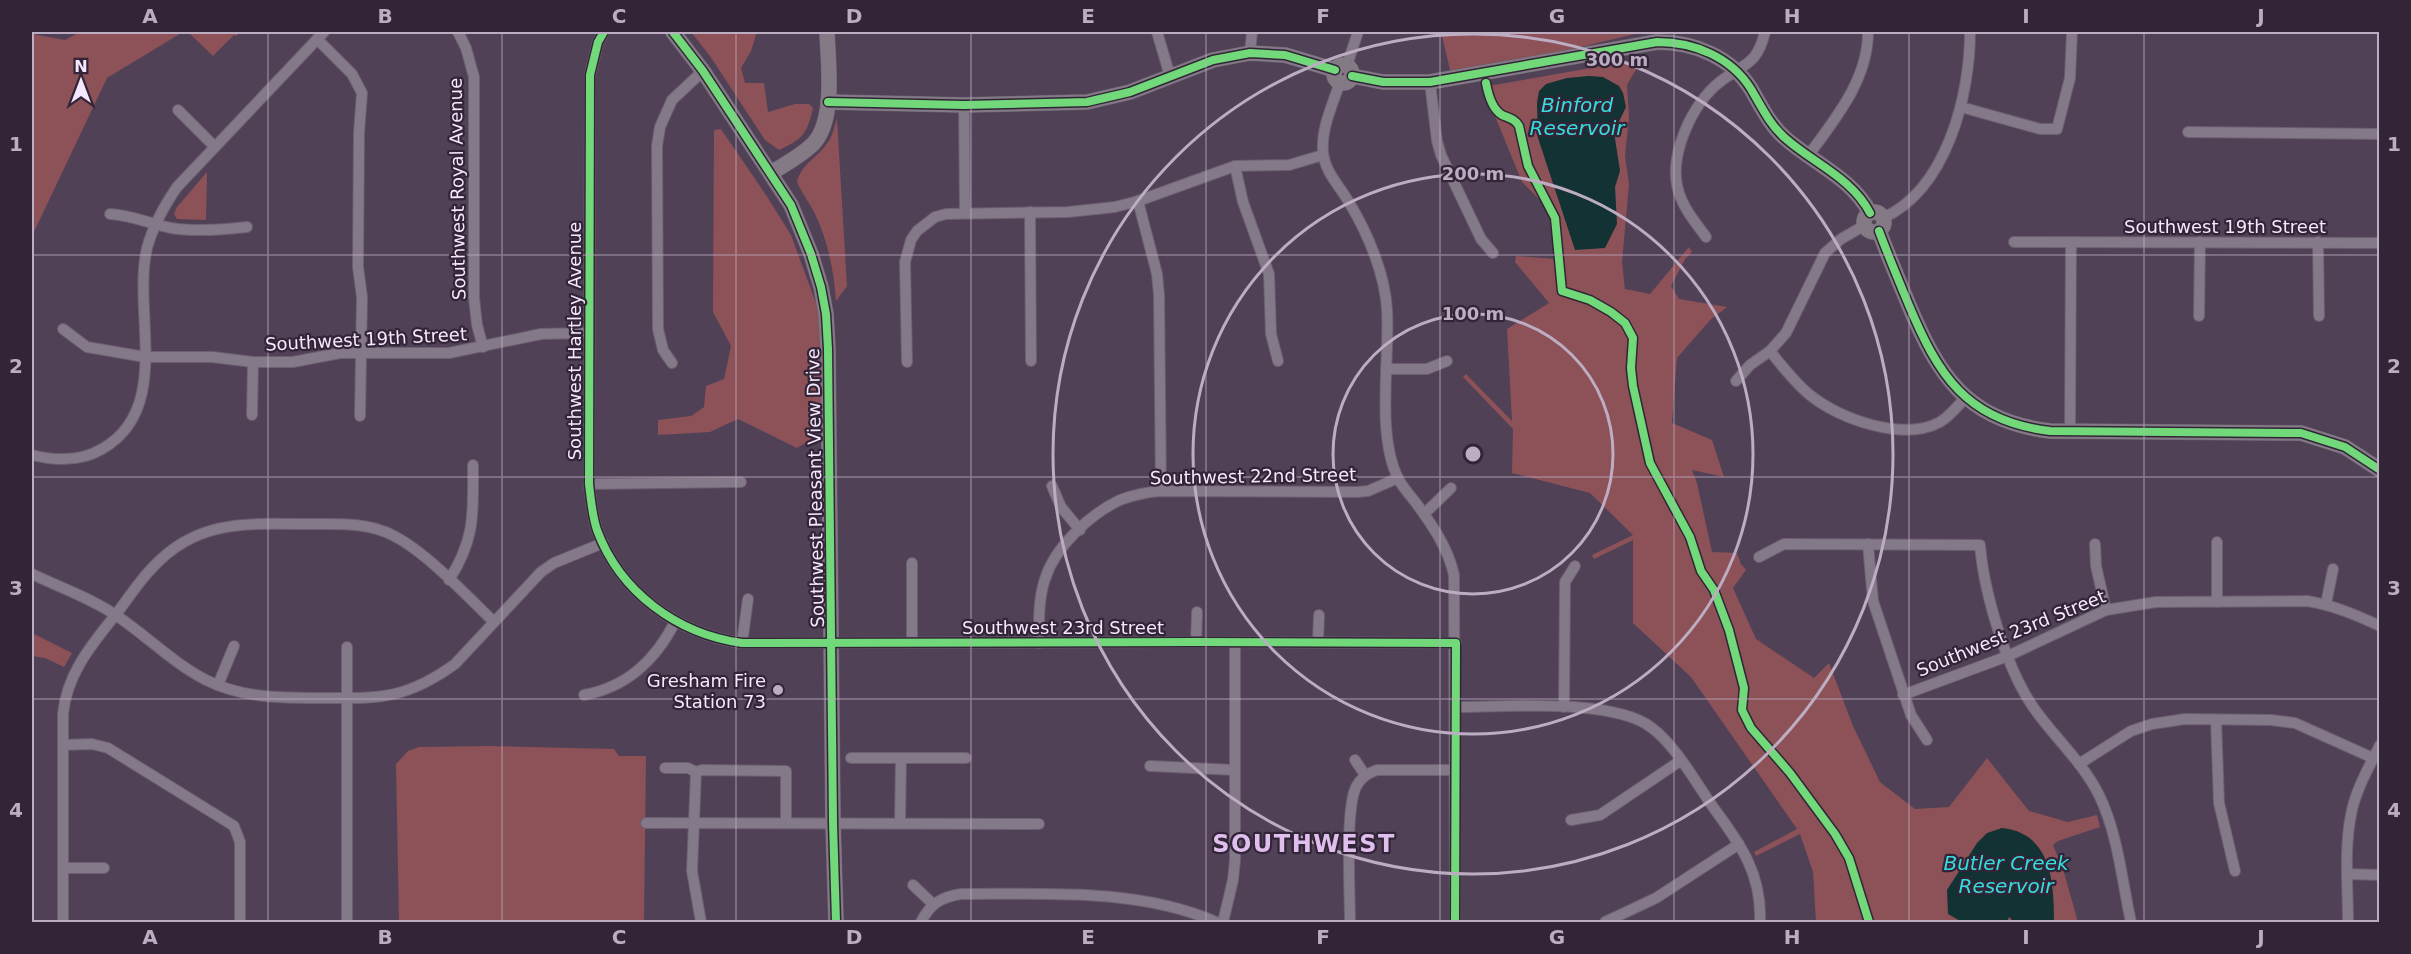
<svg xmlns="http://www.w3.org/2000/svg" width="2411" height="954" viewBox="0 0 2411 954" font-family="'DejaVu Sans',sans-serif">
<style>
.green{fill:#8d5158}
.water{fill:#123233}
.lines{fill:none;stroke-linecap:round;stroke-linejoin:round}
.street-casing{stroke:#6c5f71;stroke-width:12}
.secondary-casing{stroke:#6c5f71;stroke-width:16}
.street{stroke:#847989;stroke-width:10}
.secondary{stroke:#837a86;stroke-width:15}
.cycleway-casing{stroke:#322537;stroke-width:11}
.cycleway{stroke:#71d979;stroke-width:8}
.grid{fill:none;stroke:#bdadc3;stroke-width:1.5;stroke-opacity:0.55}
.ring{fill:none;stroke:#bdadc3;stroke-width:3}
.poi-dot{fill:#bdadc3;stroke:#322537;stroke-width:2}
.labels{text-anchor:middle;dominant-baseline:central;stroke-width:4.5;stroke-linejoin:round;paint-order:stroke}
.street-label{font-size:18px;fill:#f7e7fe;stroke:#322537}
.poi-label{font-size:18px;fill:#f7e7fe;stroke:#322537;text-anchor:end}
.water-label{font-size:20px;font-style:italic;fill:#34ddde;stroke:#322537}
.district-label{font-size:24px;font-weight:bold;letter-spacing:1.5px;fill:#e0bfee;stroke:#322537}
.centre{fill:#bdadc3;stroke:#322537;stroke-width:3}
.ring-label{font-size:18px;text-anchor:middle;font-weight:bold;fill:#bdadc3;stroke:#322537;stroke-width:4.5;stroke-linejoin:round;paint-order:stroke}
.neatline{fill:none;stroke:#bdadc3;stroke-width:2}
.grid-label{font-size:20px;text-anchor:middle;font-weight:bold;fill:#bdadc3}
</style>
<rect width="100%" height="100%" fill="#504156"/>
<g class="green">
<polygon points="80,32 183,32 107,78 32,236 32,34 65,40"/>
<polygon points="188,32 241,32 236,36 234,35 213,56"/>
<path d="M691,32H757L751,51L741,68L745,83H764L768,112L795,104H809L813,108C807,134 803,139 779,150L765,140L710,56Z"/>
<polygon points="1441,32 1643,32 1452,78"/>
<polygon points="1642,59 1627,85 1629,117 1625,156 1629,184 1622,262 1625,289 1650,294 1689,247 1692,252 1685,259 1671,286 1679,299 1727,307 1711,319 1677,358 1672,423 1712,440 1724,477 1692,470 1697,483 1712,552 1737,553 1741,564 1746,570 1733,588 1756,639 1814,678 1829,663 1853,726 1880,782 1915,809 1949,807 1987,758 2029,811 2068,822 2097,815 2100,827 2058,841 2053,845 2063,869 2078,922 1816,922 1813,872 1800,834 1756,856 1754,852 1797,829 1691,677 1633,623 1633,540 1594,559 1592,555 1633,535 1590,493 1512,473 1513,429 1463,377 1466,374 1512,421 1507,329 1549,303 1515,262 1516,256 1555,259 1548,208 1522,182 1483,87"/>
<path d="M837,119L847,286L836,301C834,272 828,241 815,214C810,203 801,193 797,181C804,161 817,159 828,142C833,136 834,126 837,119Z"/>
<polygon points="721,129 766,195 791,235 820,314 825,410 815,437 797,448 738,419 710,432 658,435 658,420 691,416 704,407 706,386 724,379 731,346 713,312 714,130"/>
<polygon points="207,172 206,220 177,219 174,214 177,207"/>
<polygon points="32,633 72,653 64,667 45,658 32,656"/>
<polygon points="490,746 614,749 619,756 646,756 644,922 399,922 396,764 408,751 419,747"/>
</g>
<g class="water">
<polygon points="1589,76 1603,77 1619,86 1623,93 1626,107 1614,132 1620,171 1615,187 1617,224 1605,248 1575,250 1538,138 1537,103 1539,91 1546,84 1567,78"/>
<path d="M2002,828C2052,833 2054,884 2054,922H2014L2009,917L2007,921L2009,922H1962L1948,914L1947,890L1977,843L1987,833Z"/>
</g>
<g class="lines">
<g class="street-casing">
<g id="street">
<polyline points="458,32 466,48 474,77 474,298 477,325 483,347"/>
<path d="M604,32L598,42L590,75L589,484C591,500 592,515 597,530C620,592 677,634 742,643L1196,642L1456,643"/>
<polyline points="1157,32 1170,76"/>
<polyline points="317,39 352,74 362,93 359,133 358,267 362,297 360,416"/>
<polyline points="1250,53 1252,32"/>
<polyline points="1347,65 1358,32"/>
<path d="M1340,82C1333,104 1321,128 1323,152C1325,173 1340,186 1350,204C1368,234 1385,274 1387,310C1390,359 1376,434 1398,478C1402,487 1410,495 1416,503C1433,526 1448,548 1454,575L1455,922"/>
<polyline points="1430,82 1437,141 1441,155 1481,239 1493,253"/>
<polyline points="964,105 965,212"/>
<polyline points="1961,107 2040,129 2057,129 2070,78 2072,32"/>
<polyline points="178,110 214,146"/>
<polyline points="2188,132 2380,134"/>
<path d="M1808,156C1835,119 1868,80 1868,32"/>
<polyline points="1235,166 1243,202 1269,274 1271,334 1278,361"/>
<polyline points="1138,201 1157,274 1159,295 1161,491"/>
<polyline points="1030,212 1031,361"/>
<path d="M110,214C132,215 150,224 171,228C196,232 222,230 247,227"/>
<path d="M1883,218C1947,189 1970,95 1970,32"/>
<path d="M1706,237C1696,223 1684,209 1679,193C1667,157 1692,103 1721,81C1745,63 1757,65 1765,32"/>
<polyline points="2014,242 2380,243"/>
<polyline points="2318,242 2319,316"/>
<polyline points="2199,316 2200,242"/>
<polyline points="63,329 87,347 145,357 212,357 253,362 293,362 340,353 449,353 541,334 588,333"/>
<path d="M1770,351C1782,366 1795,383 1810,395C1839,419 1904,442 1940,422C1950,416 1958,406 1966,397"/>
<polyline points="907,362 905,262 911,240 917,231 935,217 946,214 1068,212 1115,207 1138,201 1235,166 1289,165 1323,155"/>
<polyline points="672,363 663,350 658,329 657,146 660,127 672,100 703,71"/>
<polyline points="1386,369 1427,369 1447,361"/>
<polyline points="1736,381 1750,365 1770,351 1786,333 1825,253 1841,239 1865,225"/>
<polyline points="252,415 253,362"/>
<polyline points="2070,431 2071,242"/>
<path d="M32,455C56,461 80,462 102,449C173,409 132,311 147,248C153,226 164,206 177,187L324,32"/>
<polyline points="589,484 741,482"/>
<polyline points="1052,486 1061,507 1080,530"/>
<polyline points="1424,514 1451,488"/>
<polyline points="1868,544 1873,601 1911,715 1927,740"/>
<polyline points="2095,544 2096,566 2106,610"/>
<path d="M1759,557L1784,544L1980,545C1984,593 2007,672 2036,711C2057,740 2083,763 2099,795C2118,834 2122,881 2131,922"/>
<polyline points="912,563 912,643"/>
<path d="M32,574C59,587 93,599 117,616C147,636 173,663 206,680C244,699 284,698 326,698C348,698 372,699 394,694C416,689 437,677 455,664L541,572L554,563L603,543"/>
<path d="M449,580C476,538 473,512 473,465"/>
<polyline points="2217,602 2217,542"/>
<polyline points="2326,604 2333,569"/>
<polyline points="1196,642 1197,612"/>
<polyline points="1318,642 1319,615"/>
<polyline points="742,643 748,599"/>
<path d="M1039,643C1039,622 1038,600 1045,579C1055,547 1090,514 1120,500C1133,495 1147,492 1161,491L1357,492L1368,491L1398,478"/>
<polyline points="218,685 234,646"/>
<path d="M584,695C627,687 655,661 675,622"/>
<path d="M1903,695L2008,656L2106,610L2156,602L2307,601C2333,605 2356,615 2380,626"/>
<path d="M1455,707C1505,707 1614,698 1652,728C1676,746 1696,783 1713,807C1741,845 1762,874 1760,922"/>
<polyline points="1564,707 1565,582 1575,566"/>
<polyline points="2216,720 2219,803 2235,871"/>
<polyline points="63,745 92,744 108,748 234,826 240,842 240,922"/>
<polyline points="851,758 966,758"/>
<polyline points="1355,760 1365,775"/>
<polyline points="2079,764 2131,731 2152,724 2185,719 2271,720 2295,723 2373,758"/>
<polyline points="1150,766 1235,770"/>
<polyline points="665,768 688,768 696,772 702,770 786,771 786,822"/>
<polyline points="696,772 692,871 701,922"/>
<polyline points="1571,820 1600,815 1680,761"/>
<polyline points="646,823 1039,824"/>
<polyline points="900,823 901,758"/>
<polyline points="63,868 104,868"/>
<polyline points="2348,874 2380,875"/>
<polyline points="913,885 933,904"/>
<path d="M63,922V714C67,671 95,641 120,609C131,594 141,579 154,566C199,518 250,524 310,524C337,524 369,522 394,536C426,552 467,596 494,622"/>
<polyline points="347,922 347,647"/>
<path d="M921,922C930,904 941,897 961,894C1044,894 1139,888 1216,922"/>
<polyline points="1223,922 1233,880 1235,860 1235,642"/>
<path d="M1350,922C1350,893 1345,810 1356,787C1361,777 1368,773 1377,770H1455"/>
<polyline points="1605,922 1656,898 1739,844"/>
<path d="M2348,922C2348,888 2344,849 2351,815C2355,791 2369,767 2380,745"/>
</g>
</g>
<g class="secondary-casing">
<g id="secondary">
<polyline points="673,32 703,71 791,205 811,254 821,287 826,314 828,349 833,823 836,922"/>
<circle cx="1343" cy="74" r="9"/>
<path d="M1352,76L1383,82H1430L1657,42C1694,42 1731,57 1751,89C1761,106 1770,125 1785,138C1813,163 1852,178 1870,213"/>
<polyline points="828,102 964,105 1087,102 1130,92 1213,60 1250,53 1285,55 1335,70"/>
<path d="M771,173C785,164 801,156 813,144C836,120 828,63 827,32"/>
<circle cx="1874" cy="222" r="10"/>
<path d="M1879,231C1888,255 1898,279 1908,303C1938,375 1966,421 2050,431L2301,433L2345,447L2380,470"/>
</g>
</g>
<use href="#street" class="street"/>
<use href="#secondary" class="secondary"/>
<g class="cycleway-casing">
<g id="cycleway">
<path d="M604,32L598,42L590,75L589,484C591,500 592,515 597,530C620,592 677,634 742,643L1196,642L1456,643L1455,922"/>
<polyline points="673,32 703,71 791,205 811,254 821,287 826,314 828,349 833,823 836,922"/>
<path d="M1352,76L1383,82H1430L1657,42C1694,42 1731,57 1751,89C1761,106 1770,125 1785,138C1813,163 1852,178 1870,213"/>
<path d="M1486,83C1488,94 1492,109 1502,115C1509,118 1515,119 1519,126L1528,166L1555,218L1562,291L1590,300L1611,312L1625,323L1633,338L1631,368L1633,386L1650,463L1690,537L1701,571L1714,590L1729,630L1744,688L1742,710L1751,728L1790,773L1835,834L1849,858L1869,922"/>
<polyline points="828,102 964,105 1087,102 1130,92 1213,60 1250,53 1285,55 1335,70"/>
<path d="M1879,231C1888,255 1898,279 1908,303C1938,375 1966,421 2050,431L2301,433L2345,447L2380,470"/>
</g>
</g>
<use href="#cycleway" class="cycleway"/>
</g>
<path class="grid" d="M268,32V922M502,32V922M736,32V922M971,32V922M1206,32V922M1440,32V922M1674,32V922M1909,32V922M2144,32V922M32,255H2380M32,477H2380M32,699H2380"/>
<g class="ring">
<circle cx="1473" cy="454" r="140"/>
<circle cx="1473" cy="454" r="280"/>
<circle cx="1473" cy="454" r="420"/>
</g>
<circle class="poi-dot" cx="778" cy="690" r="6"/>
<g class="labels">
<g class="street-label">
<text transform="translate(457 189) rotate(-91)">Southwest Royal Avenue</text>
<text x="2225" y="226">Southwest 19th Street</text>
<text transform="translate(366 339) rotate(-3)">Southwest 19th Street</text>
<text transform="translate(574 341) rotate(-90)">Southwest Hartley Avenue</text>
<text transform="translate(1253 476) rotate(-1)">Southwest 22nd Street</text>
<text transform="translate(815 488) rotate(-91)">Southwest Pleasant View Drive</text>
<text x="1063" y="627">Southwest 23rd Street</text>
<text transform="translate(2011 633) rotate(-22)">Southwest 23rd Street</text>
</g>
<g class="poi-label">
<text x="766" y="680">Gresham Fire<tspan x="766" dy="21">Station 73</tspan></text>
</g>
<g class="water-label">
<text x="1577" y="105">Binford<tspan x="1577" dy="23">Reservoir</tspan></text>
<text x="2006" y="863">Butler Creek<tspan x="2006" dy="23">Reservoir</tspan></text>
</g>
<g class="district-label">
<text x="1304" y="844">SOUTHWEST</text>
</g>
</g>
<circle cx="1473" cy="454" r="9" class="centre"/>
<g class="ring-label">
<text x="1617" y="66">300 m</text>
<text x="1473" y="180">200 m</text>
<text x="1473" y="320">100 m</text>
</g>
<rect width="2411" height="954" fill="none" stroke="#322537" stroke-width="66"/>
<g transform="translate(81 81)" stroke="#322537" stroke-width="4.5" paint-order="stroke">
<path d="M0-4.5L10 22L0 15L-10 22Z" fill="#f7e7fe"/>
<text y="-9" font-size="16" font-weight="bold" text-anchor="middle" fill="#f7e7fe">N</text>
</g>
<rect x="33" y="33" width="2345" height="888" class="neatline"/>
<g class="grid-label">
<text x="150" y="23">A</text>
<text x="385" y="23">B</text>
<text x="619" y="23">C</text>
<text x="854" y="23">D</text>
<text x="1088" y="23">E</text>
<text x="1323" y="23">F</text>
<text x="1557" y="23">G</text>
<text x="1792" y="23">H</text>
<text x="2026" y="23">I</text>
<text x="2261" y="23">J</text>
<text x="16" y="151">1</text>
<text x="2394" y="151">1</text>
<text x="16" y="373">2</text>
<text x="2394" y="373">2</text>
<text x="16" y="595">3</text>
<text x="2394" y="595">3</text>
<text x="16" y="817">4</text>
<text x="2394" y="817">4</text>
<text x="150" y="944">A</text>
<text x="385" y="944">B</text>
<text x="619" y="944">C</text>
<text x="854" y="944">D</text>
<text x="1088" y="944">E</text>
<text x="1323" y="944">F</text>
<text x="1557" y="944">G</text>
<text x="1792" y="944">H</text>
<text x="2026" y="944">I</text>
<text x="2261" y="944">J</text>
</g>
</svg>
